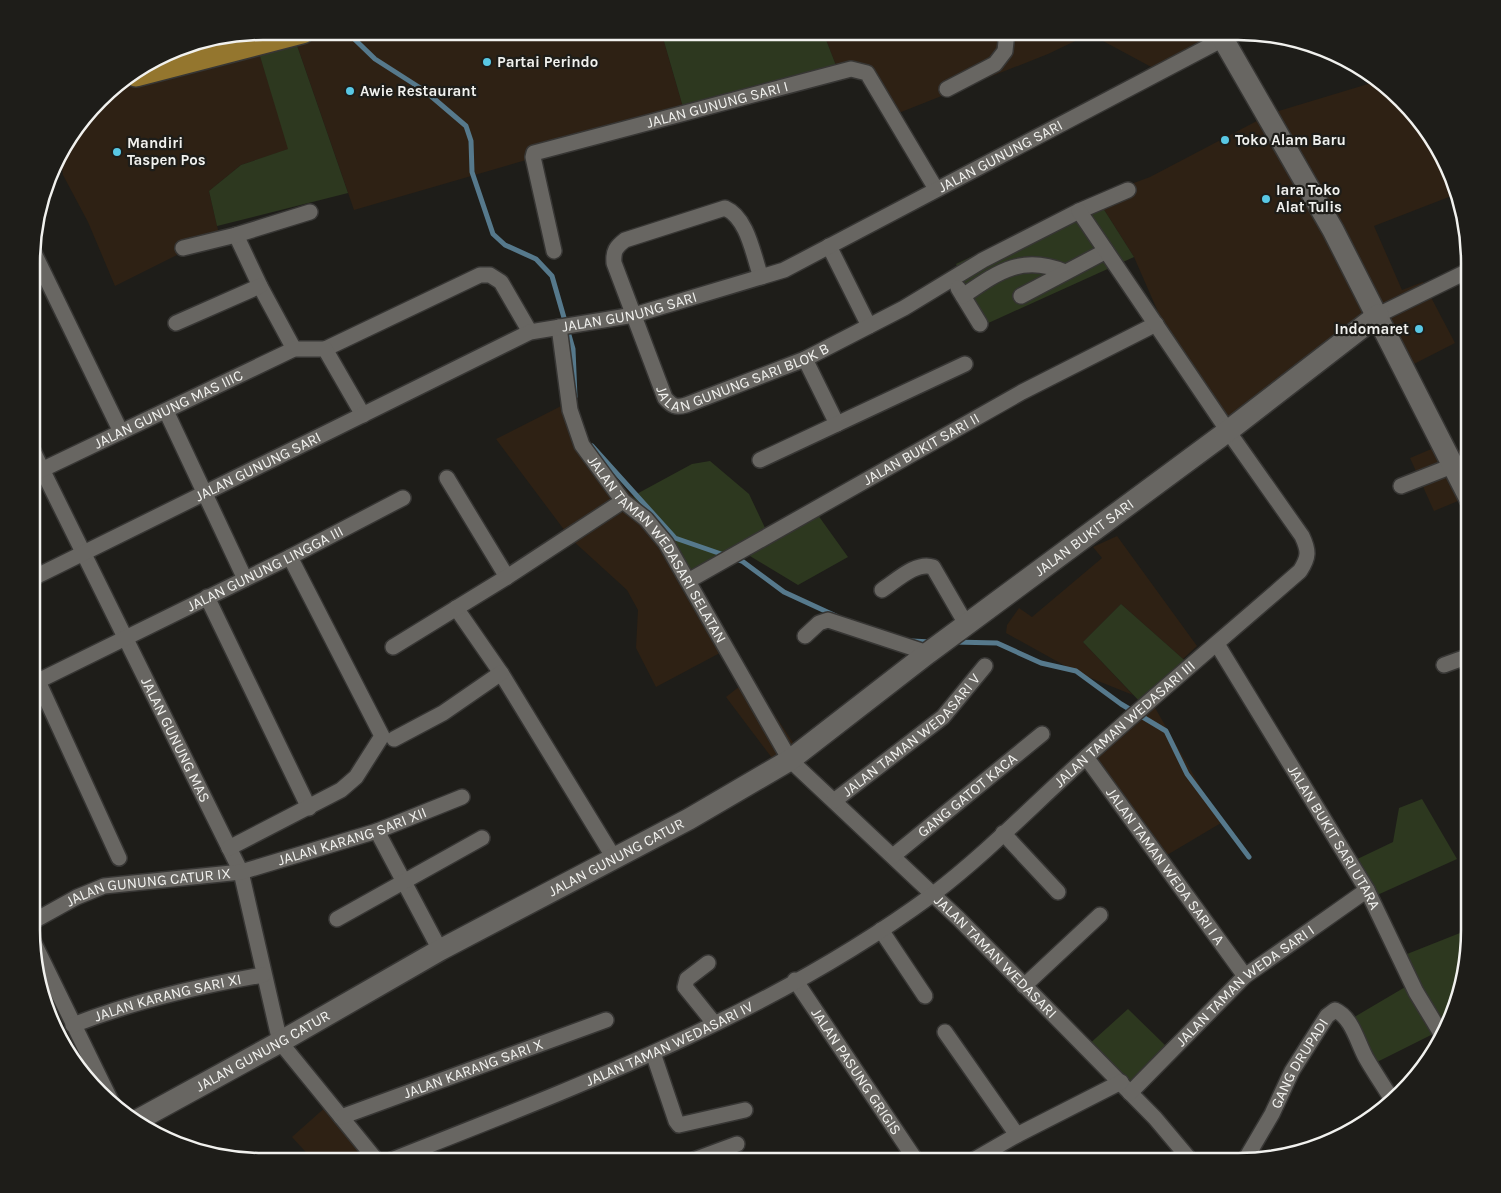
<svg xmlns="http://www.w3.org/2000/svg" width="1501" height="1193" viewBox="0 0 1501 1193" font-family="Karla,sans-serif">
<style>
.commercial{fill:#2e2114}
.green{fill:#2d381f}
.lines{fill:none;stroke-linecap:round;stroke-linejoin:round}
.stream{stroke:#56798c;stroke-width:5}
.street-casing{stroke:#373634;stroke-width:18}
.secondary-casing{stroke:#373634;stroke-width:24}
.primary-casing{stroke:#373634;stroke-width:28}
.street{stroke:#686662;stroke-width:15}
.secondary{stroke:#686662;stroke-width:21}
.primary{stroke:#94762e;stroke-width:25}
.poi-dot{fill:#59c8e5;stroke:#1e1d19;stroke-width:2}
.labels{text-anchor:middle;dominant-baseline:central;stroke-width:4.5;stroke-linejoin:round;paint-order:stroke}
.poi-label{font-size:15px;font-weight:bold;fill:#f1f1ee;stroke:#1e1d19;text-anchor:start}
.street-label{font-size:15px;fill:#f1f1ee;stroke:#1e1d19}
.rim{fill:none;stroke:#f1f1ee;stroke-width:2.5}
</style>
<rect width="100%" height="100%" fill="#1e1d19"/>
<g class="commercial">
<polygon points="292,31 661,31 685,114 354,210"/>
<polygon points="823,32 1226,32 1155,69 1090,34 1048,54 886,118 855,62 837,68"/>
<polygon points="253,33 289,149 241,165 209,191 219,234 115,286 88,222 63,175 60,153 62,147 110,88 188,44 231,37 231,39"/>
<polygon points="1378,81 1391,89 1446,161 1454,195 1374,226 1402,290 1423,282 1455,343 1412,365 1384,315 1227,435 1186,376 1134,257 1096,197 1150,177 1272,113"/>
<polygon points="571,401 598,465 633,496 733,646 656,687 636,648 638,610 627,590 571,539 496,439"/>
<polygon points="1448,442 1455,452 1470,446 1470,496 1434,511 1410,458"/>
<polygon points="1117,536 1197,646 1183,659 1121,604 1083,642 1133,695 1078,673 1006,633 1007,625 1019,608 1032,617 1102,558 1093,547"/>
<polygon points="750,678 796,747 775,762 726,697"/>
<polygon points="1150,699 1221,823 1162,858 1087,760"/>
<polygon points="328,1105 369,1161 314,1161 292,1137"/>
</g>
<g class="green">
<polygon points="292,31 348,193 217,226 209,191 241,165 288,149 253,33"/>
<polygon points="661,31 823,32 837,68 685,114"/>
<polygon points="1096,197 1134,257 984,325 956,264"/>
<polygon points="710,461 749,494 766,530 810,504 848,557 798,585 740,550 686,576 633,496 692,464"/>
<polygon points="1121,604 1191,666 1143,705 1083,642"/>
<polygon points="1422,799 1457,859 1364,901 1349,863 1393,842 1399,808"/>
<polygon points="1460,933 1468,952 1452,1019 1442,1035 1439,1031 1371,1065 1351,1019 1412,983 1397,958"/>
<polygon points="1128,1009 1168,1048 1132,1092 1086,1047"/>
</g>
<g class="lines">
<g class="stream">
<polyline points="346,31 375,59 425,91 466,126 471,141 472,172 493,234 505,245 536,259 552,276 573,349 575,397"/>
<polyline points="592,446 675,538 727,556"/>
<polyline points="735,559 742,561 784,592 836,616"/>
<polyline points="912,641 931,642"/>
<polyline points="954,642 997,643 1041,663 1076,671 1121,704 1166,731 1187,774 1249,857"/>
</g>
<g class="street-casing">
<g id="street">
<polyline points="947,89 995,64 1005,51 1007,32"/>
<polyline points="236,235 260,286 294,349"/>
<polyline points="829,246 869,326"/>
<polyline points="183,248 236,235 310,212"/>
<polyline points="33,251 121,432"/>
<path id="s1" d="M554,251L533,157L534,153L851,69L867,73L936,189"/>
<path id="s2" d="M761,277C753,255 748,218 725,208L625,240C616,247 613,251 614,263L665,398C672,406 676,408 686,405L805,359L904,308L983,260L1079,211L1128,190"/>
<polyline points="958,288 980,324"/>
<path d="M963,296C998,272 1022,254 1065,272"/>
<polyline points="1021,296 1106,251"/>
<polyline points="1378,315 1470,270"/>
<polyline points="176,323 260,286"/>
<path id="s3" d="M559,327L570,410L582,445L623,501L646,519L666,543L790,760L959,919L1155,1118L1192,1162"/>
<polyline points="325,349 480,275 490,275 501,282 530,332"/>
<polyline points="805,359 837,424"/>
<polyline points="166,411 245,579"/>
<path id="s4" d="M33,451L241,872L280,1042L377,1161"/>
<polyline points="760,460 965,364"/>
<path id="s5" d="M33,474L294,349H325L363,415"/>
<polyline points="447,478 507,577"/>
<polyline points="1401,486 1452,466"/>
<path id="s6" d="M33,578L530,332L634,315L784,270L1223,39"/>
<path id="s7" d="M688,581L1022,392L1156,324"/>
<path d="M882,590C896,581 916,561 933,567L966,624"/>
<polyline points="207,597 309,808"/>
<polyline points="456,608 501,673 614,858"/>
<polyline points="805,636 819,623 828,620 928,653"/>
<path id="s8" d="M1217,644L1367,890L1416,992L1442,1035"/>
<polyline points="393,647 507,577 623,501"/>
<polyline points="1444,665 1469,656"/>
<polyline points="38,681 119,858"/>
<path id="s9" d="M32,684L290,557L403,498"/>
<polyline points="394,739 443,713 501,673"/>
<path id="s10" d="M1086,757L1245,976"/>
<path id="s11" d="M834,801L943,717L985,666"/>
<polyline points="377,831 440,950"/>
<polyline points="1003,833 1058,892"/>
<polyline points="229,848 341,790 356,777 382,736 290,557"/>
<path id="s12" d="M893,856L1042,734"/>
<polyline points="337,919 482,838"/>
<path id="s13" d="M32,922L77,897L104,886L241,872L377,831L462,797"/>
<polyline points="881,930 925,996"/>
<polyline points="32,939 114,1107"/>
<polyline points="708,963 687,979 685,987 714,1023"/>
<path id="s14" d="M795,980L917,1162"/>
<polyline points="1024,986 1100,915"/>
<path id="s15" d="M73,1025C135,1001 198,986 263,975"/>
<polyline points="945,1032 1017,1135"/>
<polyline points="653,1053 676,1121 679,1125 745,1110"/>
<path id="s16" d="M1130,1093L1245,976L1367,890"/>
<path id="s17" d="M341,1117L606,1020"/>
<path id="s18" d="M1245,1160L1272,1114L1292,1071L1327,1016L1335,1010C1352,1017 1358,1044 1366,1058C1374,1072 1383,1085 1391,1098"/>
<path id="s19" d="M389,1161C576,1087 769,1015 932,895C986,854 1034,804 1084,759C1155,695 1228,634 1300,571C1309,557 1309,551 1302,536L1228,431L1079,211"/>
<polyline points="691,1161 737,1144"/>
<polyline points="970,1162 1017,1135 1121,1082"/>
</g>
</g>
<g class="secondary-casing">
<g id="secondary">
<polyline points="1219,32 1333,230 1470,499"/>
<path id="s20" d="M136,1121L280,1042L440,950L689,819L790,760L928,653L1228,431L1378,315"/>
</g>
</g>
<g class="primary-casing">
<polyline id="primary" points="136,74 302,31"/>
</g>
<use href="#street" class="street"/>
<use href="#secondary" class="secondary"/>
<use href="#primary" class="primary"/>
</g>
<g class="poi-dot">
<circle cx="487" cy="62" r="5"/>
<circle cx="350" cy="91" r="5"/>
<circle cx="1225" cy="140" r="5"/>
<circle cx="117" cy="152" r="5"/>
<circle cx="1266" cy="199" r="5"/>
<circle cx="1419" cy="329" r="5"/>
</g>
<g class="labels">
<g class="poi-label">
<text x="497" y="62">Partai Perindo</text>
<text x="360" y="91">Awie Restaurant</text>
<text x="1235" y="140">Toko Alam Baru</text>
<text x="127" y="143">Mandiri<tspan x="127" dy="17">Taspen Pos</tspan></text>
<text x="1276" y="190">Iara Toko<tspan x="1276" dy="17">Alat Tulis</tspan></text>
<text x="1409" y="329" text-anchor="end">Indomaret</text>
</g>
<g class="street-label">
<text stroke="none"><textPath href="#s1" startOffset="290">JALAN GUNUNG SARI I</textPath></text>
<text stroke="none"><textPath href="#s6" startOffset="1061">JALAN GUNUNG SARI</textPath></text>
<text stroke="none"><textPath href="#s6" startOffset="656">JALAN GUNUNG SARI</textPath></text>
<text stroke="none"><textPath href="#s2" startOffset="439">JALAN GUNUNG SARI BLOK B</textPath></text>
<text stroke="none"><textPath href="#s5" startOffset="150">JALAN GUNUNG MAS IIIC</textPath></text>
<text stroke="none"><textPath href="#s7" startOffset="268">JALAN BUKIT SARI II</textPath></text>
<text stroke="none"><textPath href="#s6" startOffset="251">JALAN GUNUNG SARI</textPath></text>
<text stroke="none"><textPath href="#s20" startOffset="1116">JALAN BUKIT SARI</textPath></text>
<text stroke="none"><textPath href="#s3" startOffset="250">JALAN TAMAN WEDASARI SELATAN</textPath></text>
<text stroke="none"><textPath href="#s9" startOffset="260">JALAN GUNUNG LINGGA III</textPath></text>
<text stroke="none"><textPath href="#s19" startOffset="864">JALAN TAMAN WEDASARI III</textPath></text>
<text stroke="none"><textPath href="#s11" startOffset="102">JALAN TAMAN WEDASARI V</textPath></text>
<text stroke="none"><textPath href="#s4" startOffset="322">JALAN GUNUNG MAS</textPath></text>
<text stroke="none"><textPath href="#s12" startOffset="96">GANG GATOT KACA</textPath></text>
<text stroke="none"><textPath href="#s13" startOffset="335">JALAN KARANG SARI XII</textPath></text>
<text stroke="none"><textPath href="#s8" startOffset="226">JALAN BUKIT SARI UTARA</textPath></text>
<text stroke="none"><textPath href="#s20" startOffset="548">JALAN GUNUNG CATUR</textPath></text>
<text stroke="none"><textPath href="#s10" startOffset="135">JALAN TAMAN WEDA SARI I A</textPath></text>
<text stroke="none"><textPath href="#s13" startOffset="124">JALAN GUNUNG CATUR IX</textPath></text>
<text stroke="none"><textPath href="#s3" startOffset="785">JALAN TAMAN WEDASARI</textPath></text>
<text stroke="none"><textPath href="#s16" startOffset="158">JALAN TAMAN WEDA SARI I</textPath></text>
<text stroke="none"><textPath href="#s15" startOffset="99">JALAN KARANG SARI XI</textPath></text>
<text stroke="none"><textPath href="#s19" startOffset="304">JALAN TAMAN WEDASARI IV</textPath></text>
<text stroke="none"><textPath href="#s20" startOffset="145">JALAN GUNUNG CATUR</textPath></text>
<text stroke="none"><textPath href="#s18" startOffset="111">GANG DRUPADI</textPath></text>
<text stroke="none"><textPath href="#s17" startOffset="141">JALAN KARANG SARI X</textPath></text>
<text stroke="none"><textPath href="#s14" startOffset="110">JALAN PASUNG GRIGIS</textPath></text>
</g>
</g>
<path d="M0 0H1501V1193H0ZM263 40H1238A223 223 0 0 1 1461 263V930A223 223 0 0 1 1238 1153H263A223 223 0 0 1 40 930V263A223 223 0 0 1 263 40Z" fill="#1e1d19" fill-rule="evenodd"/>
<path class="rim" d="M263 40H1238A223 223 0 0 1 1461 263V930A223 223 0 0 1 1238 1153H263A223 223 0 0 1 40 930V263A223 223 0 0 1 263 40Z"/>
</svg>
